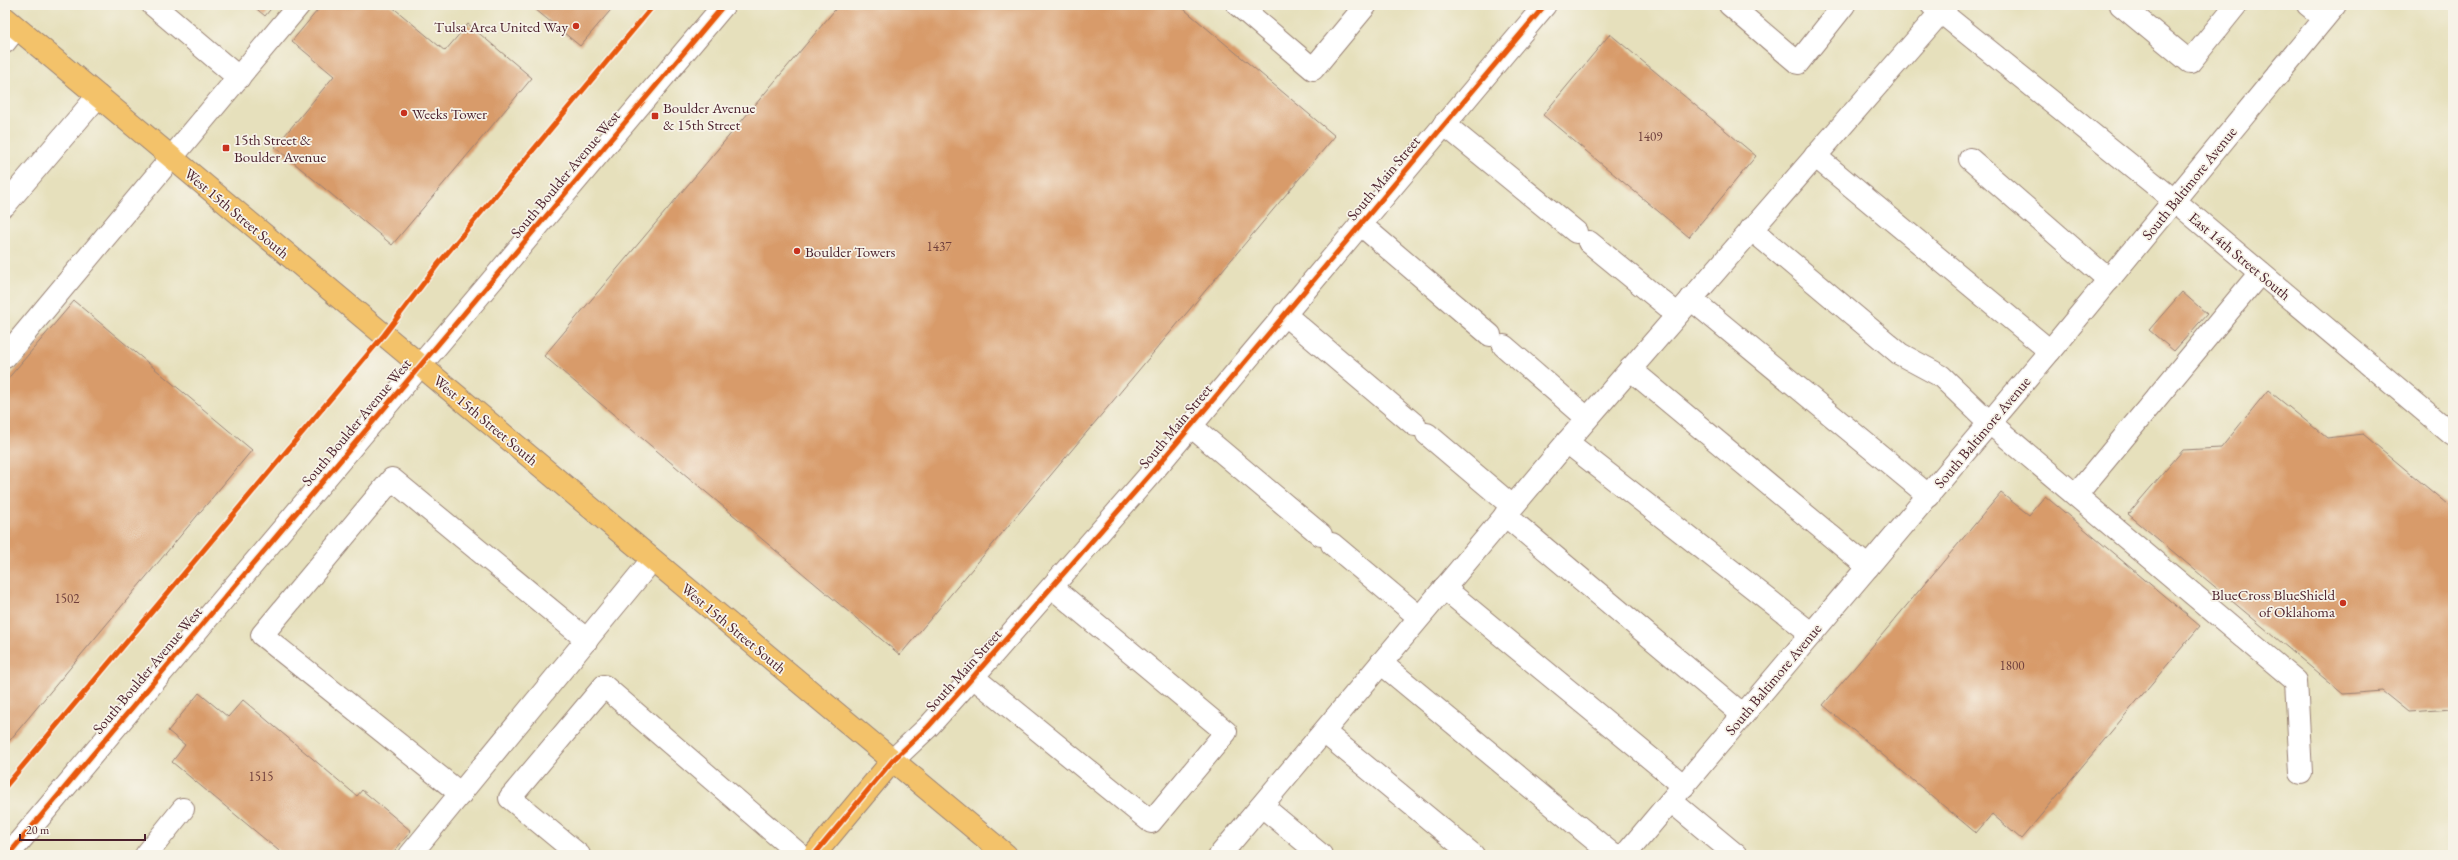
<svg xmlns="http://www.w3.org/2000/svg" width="2458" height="860" viewBox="0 0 2458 860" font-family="'EB Garamond',serif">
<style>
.building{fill:#d89b6b}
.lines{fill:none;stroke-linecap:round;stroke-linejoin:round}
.minor-casing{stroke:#988074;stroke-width:24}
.major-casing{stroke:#988074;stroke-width:24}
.minor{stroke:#fff;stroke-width:22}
.major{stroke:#f3c26a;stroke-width:22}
.cycleway-casing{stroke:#f7f3e8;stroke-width:8}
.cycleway{stroke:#e8590c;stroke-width:5}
.poi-dot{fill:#c8321e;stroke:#f7f3e8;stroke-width:1.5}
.labels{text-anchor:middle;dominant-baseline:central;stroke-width:3.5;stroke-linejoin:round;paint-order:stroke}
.number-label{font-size:13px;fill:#6e3e3b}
.poi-label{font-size:15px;fill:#4a1f2b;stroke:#f7f3e8;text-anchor:start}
.street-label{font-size:15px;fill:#4a1f2b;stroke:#f7f3e8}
</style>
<rect width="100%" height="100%" fill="#f7f3e8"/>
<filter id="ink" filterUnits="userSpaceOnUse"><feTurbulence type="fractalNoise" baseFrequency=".025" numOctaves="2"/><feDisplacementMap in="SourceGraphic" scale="8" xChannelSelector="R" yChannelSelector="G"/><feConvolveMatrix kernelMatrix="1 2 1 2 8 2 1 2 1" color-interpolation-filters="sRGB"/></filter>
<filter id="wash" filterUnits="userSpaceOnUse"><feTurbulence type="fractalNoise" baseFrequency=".012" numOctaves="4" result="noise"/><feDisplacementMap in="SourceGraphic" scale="16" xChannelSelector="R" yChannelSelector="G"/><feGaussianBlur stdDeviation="0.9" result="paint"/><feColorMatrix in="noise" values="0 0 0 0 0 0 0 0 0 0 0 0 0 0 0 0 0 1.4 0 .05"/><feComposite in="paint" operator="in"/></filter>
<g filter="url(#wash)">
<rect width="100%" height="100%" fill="#e6e0bc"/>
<g id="blocks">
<g class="building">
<polygon points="252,5 274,5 265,16"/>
<polygon points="322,5 390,5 445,51 468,24 532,78 392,245 275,147 334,76 292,41"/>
<polygon points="530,5 615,5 580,46"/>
<polygon points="839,5 1179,5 1335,136 900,655 544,356"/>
<polygon points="1610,34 1756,156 1689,237 1543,115"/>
<polygon points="2182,292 2207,314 2174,351 2149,330"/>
<polygon points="74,301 252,450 5,746 5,382"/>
<polygon points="2268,390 2327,438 2363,434 2453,509 2453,709 2408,712 2382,691 2343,694 2128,514 2183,450 2221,448"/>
<polygon points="2001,493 2029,515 2045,496 2200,626 2021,839 1992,814 1976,833 1823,705"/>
<polygon points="199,693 228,717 243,700 357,796 362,790 411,831 391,855 284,855 172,762 185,745 168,731"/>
</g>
</g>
</g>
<g filter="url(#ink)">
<use href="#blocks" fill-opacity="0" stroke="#988074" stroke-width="1"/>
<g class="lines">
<g class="minor-casing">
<g id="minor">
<polyline points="153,5 239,78"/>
<polyline points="1238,5 1313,69 1366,5"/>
<polyline points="1730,5 1798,63 1844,5"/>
<polyline points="1932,5 2175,201 2453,435"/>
<polyline points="2121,5 2190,62 2236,5"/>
<polyline points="2308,5 2324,18"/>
<polyline points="5,42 16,28"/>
<polyline points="1444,124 1576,232"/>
<polyline points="1815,156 2050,351"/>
<polyline points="1970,159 2109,280"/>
<polyline points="5,205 98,96"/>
<polyline points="1360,224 1490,335"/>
<polyline points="1751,229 1900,354 1941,376 1990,423 2296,681 2301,773"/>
<polyline points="1589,242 1677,314"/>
<polyline points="1691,299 1929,496"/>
<polyline points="1284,314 1415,425"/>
<polyline points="1504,346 1587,418"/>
<polyline points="5,357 299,5"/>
<polyline points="1630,369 1868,567"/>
<polyline points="1191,426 1321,535"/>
<polyline points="1427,434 1512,506"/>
<polyline points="1567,442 1812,634"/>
<polyline points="2076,495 2260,273"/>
<polyline points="1505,515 1743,715"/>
<polyline points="1332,544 1419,617"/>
<polyline points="1444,588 1684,786"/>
<polyline points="1381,663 1613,855"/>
<polyline points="973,677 1151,822 1226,732 1053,588"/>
<polyline points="1324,732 1473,855"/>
<polyline points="893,760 928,727 973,677 1154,470 1545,5"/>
<polyline points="461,794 262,635 392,479 587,640"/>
<polyline points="1671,801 1736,855"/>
<polyline points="1262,806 1321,855"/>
<polyline points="8,855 724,5"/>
<polyline points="146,855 183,809"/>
<polyline points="410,855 652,560"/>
<polyline points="579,855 510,798 604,686 800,855"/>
<polyline points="1220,855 1567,442 1947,5"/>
<polyline points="1625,855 2050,351 2335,5"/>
</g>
</g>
<g class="major-casing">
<g id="major">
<polyline points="5,18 1006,855"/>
<polyline points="814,855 893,760"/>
</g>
</g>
<use href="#minor" class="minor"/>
<use href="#major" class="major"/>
<g class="cycleway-casing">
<g id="cycleway">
<polyline points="5,787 384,335 439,263 654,5"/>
<polyline points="8,855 724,5"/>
<polyline points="814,855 893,760 928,727 973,677 1154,470 1545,5"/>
</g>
</g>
<use href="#cycleway" class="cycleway"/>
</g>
</g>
<g class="poi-dot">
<circle cx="576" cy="26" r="4"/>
<circle cx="404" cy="113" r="4"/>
<rect x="651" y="112" width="8" height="8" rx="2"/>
<rect x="222" y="144" width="8" height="8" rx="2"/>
<circle cx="797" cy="251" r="4"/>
<circle cx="2343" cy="603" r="4"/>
</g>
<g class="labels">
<g class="number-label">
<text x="1650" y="136">1409</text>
<text x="939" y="246">1437</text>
<text x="67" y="598">1502</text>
<text x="2012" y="665">1800</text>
<text x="261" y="776">1515</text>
</g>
<g class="poi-label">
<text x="568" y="26" text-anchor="end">Tulsa Area United Way</text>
<text x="663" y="107">Boulder Avenue<tspan x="663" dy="17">&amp; 15th Street</tspan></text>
<text x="412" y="113">Weeks Tower</text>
<text x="234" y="139">15th Street &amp;<tspan x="234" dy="17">Boulder Avenue</tspan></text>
<text x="805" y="251">Boulder Towers</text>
<text x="2335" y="594" text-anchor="end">BlueCross BlueShield<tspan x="2335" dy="17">of Oklahoma</tspan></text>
</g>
<g class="street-label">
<text transform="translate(565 174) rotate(-50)">South Boulder Avenue West</text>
<text transform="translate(1383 178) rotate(-50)">South Main Street</text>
<text transform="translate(2189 183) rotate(-51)">South Baltimore Avenue</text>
<text transform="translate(237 213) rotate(40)">West 15th Street South</text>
<text transform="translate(2240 256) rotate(40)">East 14th Street South</text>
<text transform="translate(486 420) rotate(40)">West 15th Street South</text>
<text transform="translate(356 422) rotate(-50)">South Boulder Avenue West</text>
<text transform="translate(1175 426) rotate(-50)">South Main Street</text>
<text transform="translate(1982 432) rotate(-50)">South Baltimore Avenue</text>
<text transform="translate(734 628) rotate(40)">West 15th Street South</text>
<text transform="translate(147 670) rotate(-50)">South Boulder Avenue West</text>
<text transform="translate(963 670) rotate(-48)">South Main Street</text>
<text transform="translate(1773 679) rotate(-50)">South Baltimore Avenue</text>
</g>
</g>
<rect width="2458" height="860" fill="none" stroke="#f7f3e8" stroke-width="20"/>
<path d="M20 834v6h125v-6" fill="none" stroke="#4a1f2b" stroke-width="2"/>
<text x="26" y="834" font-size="12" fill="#4a1f2b" stroke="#f7f3e8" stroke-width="3" paint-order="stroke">20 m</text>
</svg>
